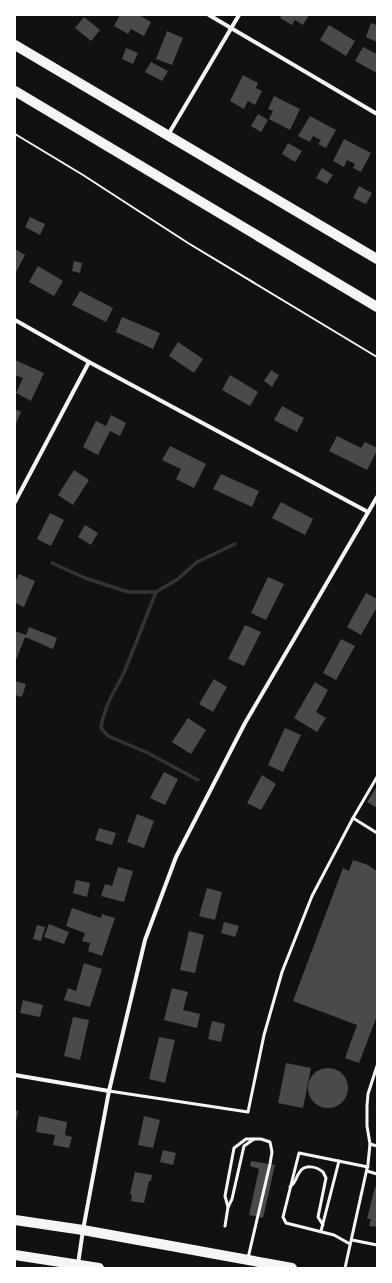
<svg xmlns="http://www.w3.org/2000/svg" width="392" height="1283" viewBox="0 0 392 1283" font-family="Commissioner,sans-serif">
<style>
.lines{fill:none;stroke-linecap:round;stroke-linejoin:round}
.stream{stroke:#333;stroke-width:3.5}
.building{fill:#4a4a4a}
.path{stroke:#f5f5f5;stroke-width:2}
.service{stroke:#f5f5f5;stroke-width:3}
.minor{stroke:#f5f5f5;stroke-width:4}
.primary{stroke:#f5f5f5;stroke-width:10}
</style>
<rect width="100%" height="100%" fill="#111"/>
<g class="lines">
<g class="stream">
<polyline points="52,563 85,578 128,592 156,592"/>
<path d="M156,592C146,617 136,643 126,668C117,689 104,704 101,728L108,736L148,753L198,780"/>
<polyline points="156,592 178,579 197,562 235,544"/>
</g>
</g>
<g class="building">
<polygon points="120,15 139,15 151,22 144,36 131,29 128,34 114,26"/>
<polygon points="282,15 309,15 303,25 295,20 292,25 280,18"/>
<polygon points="84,17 100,30 91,41 75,28"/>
<polygon points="371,23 377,25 377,42 366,37"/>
<polygon points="329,25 355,41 346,56 320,40"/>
<polygon points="167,31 183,38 172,65 156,59"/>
<polygon points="363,47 377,54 377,73 355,61"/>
<polygon points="126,48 138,53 133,64 122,59"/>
<polygon points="151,62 168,71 162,81 145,72"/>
<polygon points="243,75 258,83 256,88 262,91 255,105 248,101 244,109 230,101"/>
<polygon points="274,96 300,109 290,130 269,119 273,111 268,109"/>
<polygon points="258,114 268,120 261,132 251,126"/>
<polygon points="310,116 336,130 326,148 318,144 321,140 313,136 310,142 298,136"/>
<polygon points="344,139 371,153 361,172 353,168 355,164 347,160 344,167 333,161"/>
<polygon points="288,143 302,151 295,162 282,154"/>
<polygon points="322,168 333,175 327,184 316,178"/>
<polygon points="359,186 372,193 366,204 353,198"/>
<polygon points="30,217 45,224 40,235 25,227"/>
<polygon points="15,249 25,255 15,274"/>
<polygon points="74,261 82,263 80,273 72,271"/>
<polygon points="38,266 63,281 54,296 29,282"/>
<polygon points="80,291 113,308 106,322 72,305"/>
<polygon points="122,317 160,333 153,349 116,332"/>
<polygon points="178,342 203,359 194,373 169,356"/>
<polygon points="15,360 44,373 31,401 16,393 23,378 15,375"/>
<polygon points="271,370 279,375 272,387 264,381"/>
<polygon points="230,375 258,392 250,406 222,390"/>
<polygon points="282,406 304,418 297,432 274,420"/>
<polygon points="15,409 21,412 15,426"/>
<polygon points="111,415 126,423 120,436 110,431 98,455 83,447 96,421 106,426"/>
<polygon points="337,436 361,448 365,442 377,448 377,451 367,470 329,451"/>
<polygon points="170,446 206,464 194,488 176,479 181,469 162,460"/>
<polygon points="74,470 89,480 73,505 58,495"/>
<polygon points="221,474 259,491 252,507 213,489"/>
<polygon points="281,502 313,519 305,535 272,518"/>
<polygon points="50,513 64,520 51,546 37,539"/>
<polygon points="85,525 98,533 91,545 78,537"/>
<polygon points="19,574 35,581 24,607 15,603 15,582"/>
<polygon points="268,577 284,584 266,620 251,613"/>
<polygon points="366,593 377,599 377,607 361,635 347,627"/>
<polygon points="245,625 261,632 244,666 228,659"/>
<polygon points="29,627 57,638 53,649 25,637 16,660 15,659 15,631 26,635"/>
<polygon points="341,639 355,646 336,680 323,673"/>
<polygon points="214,679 227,687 213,712 199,704"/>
<polygon points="15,681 26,684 22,697 15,695"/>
<polygon points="315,682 328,690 316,712 326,718 317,732 294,718"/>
<polygon points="188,718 206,730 191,754 172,742"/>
<polygon points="285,728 301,735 283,772 268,765"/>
<polygon points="164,772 178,779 165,805 150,798"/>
<polygon points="262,775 276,784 261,810 247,803"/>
<polygon points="377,786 377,808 367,802"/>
<polygon points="137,814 154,821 144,848 127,842"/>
<polygon points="99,828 116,833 112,845 95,840"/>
<polygon points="353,860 368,865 377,871 377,1016 359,1063 345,1058 357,1025 293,1001 343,868 349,871"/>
<polygon points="118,867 133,871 124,902 101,896 105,884 112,886"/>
<polygon points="76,880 90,883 87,897 73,893"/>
<polygon points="207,888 222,892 215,920 199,916"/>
<polygon points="72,908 101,918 102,914 115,918 102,956 88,951 90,943 82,941 85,933 66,926"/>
<polygon points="224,922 239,926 235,937 221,933"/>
<polygon points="49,924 69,932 64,944 44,937"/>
<polygon points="37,925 45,927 41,941 33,939"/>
<polygon points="189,931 204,935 195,973 180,970"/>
<polygon points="84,963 102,969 90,1007 64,1000 68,988 76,991"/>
<polygon points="172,988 188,992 183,1010 200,1014 197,1028 164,1020"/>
<polygon points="23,1000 43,1005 40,1017 20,1013"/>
<polygon points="73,1017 89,1020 80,1060 64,1056"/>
<polygon points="212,1021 225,1024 221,1042 208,1039"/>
<polygon points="159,1037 175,1040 165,1083 149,1079"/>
<polygon points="286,1063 311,1068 303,1108 278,1103"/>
<circle cx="328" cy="1088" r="20"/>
<polygon points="15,1110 18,1111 16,1123 15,1123"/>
<polygon points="39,1116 67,1122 65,1135 72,1137 69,1148 53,1145 55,1135 36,1132"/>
<polygon points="144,1116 160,1120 153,1148 138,1145"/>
<polygon points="163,1150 176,1153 173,1165 160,1162"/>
<polygon points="251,1161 275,1165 263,1218 249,1215 259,1169 250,1166"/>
<polygon points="135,1172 152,1175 151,1181 149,1181 144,1203 131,1201 132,1195 130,1194"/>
<polygon points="375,1187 377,1188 377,1227 369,1226 371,1219 367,1219"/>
</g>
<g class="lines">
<polyline class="path" points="15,134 83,175 188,243 377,357"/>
<g class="service">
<polyline points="353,818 377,833"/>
<polyline points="109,1091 248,1112 264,1035 282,972 312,896 353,818 377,777"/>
<polyline points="370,1144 377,1146"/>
<polyline points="367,1171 377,1174"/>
<path d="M290,1187C297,1181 295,1179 299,1173C304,1164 316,1166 323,1172C324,1174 325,1176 326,1178L318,1217L323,1225"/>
<polyline points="228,1207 225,1196 234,1148 246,1139 261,1139 270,1142 272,1152 270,1164 248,1258"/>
<polyline points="225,1226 228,1207 232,1199 244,1146 254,1139"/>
<polyline points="321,1231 339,1161"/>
<polyline points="352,1240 377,1245"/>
<polyline points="350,1244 334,1235 286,1223 283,1217 299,1153 368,1167"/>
<polyline points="345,1268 368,1164 370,1144 367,1126 367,1106 368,1094 377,1066"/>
</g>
<g class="minor">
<polyline points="209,15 377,114"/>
<polyline points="168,135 239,15"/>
<polyline points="15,320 89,362 368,512"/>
<polyline points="15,502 89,362"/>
<polyline points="15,1075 109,1091"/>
<polyline points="78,1264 83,1230 109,1091 145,940 176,857 245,723 377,497"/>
</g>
<g class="primary">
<polyline points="15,45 377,259"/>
<polyline points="15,91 377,307"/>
<polyline points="15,1220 83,1230 292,1268"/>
<polyline points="15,1255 99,1268"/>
</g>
</g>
<rect width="392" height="1283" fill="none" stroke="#ffffff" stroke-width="32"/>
</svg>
